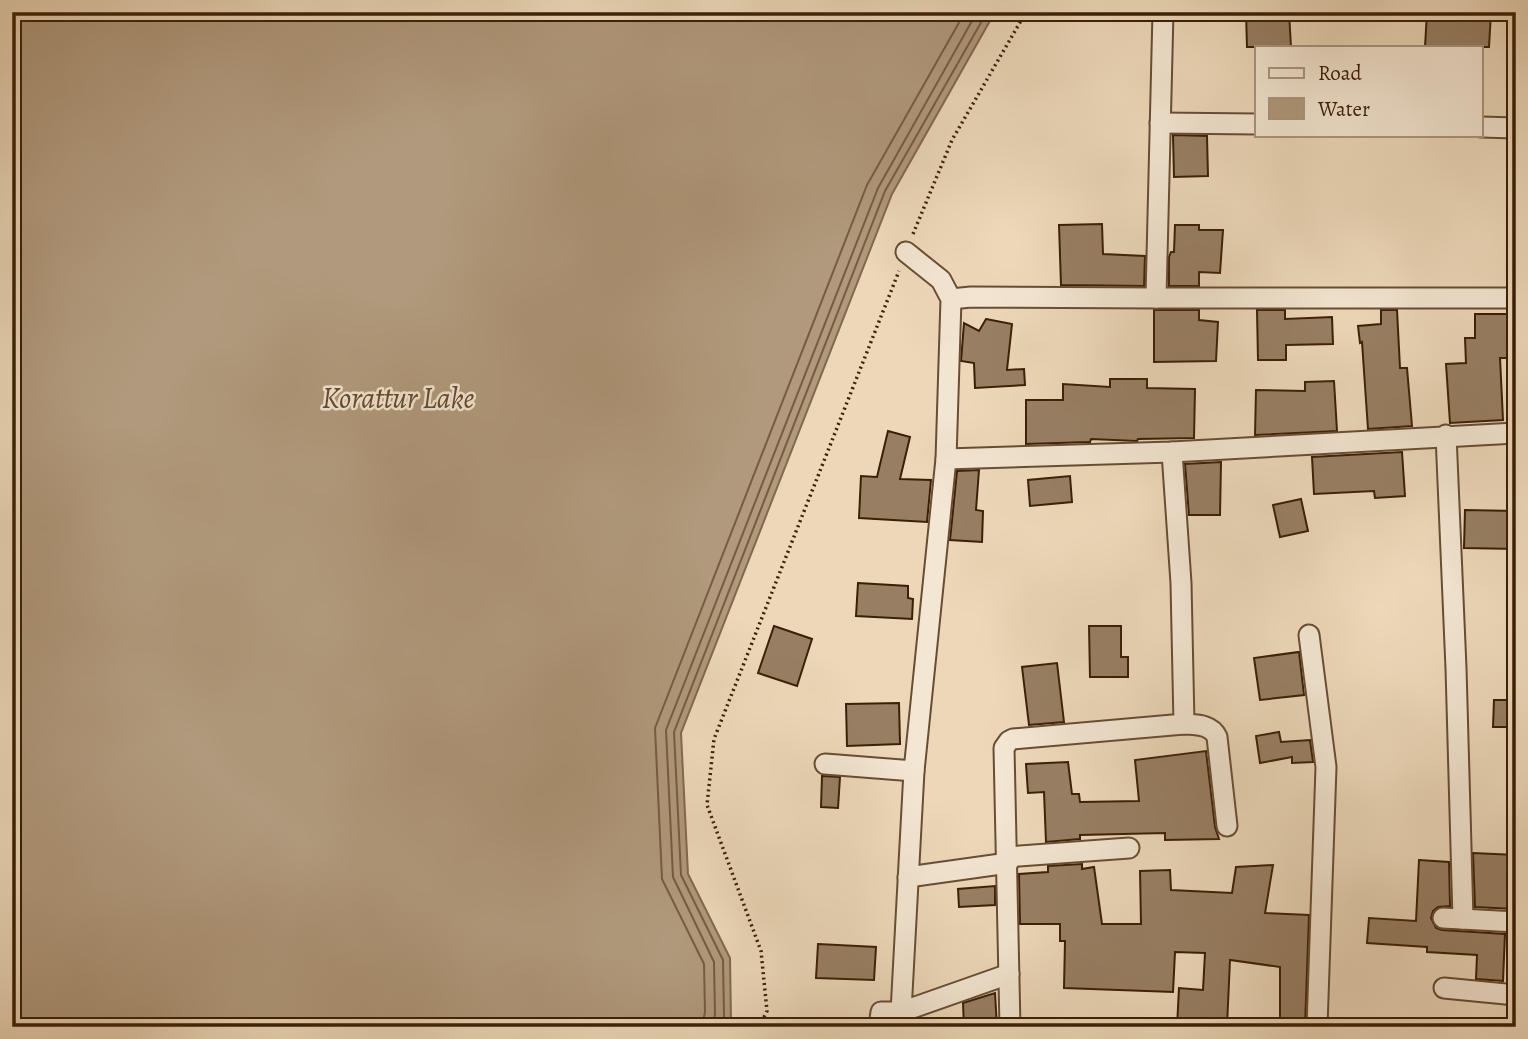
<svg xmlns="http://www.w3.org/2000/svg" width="1528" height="1039" viewBox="0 0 1528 1039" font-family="Alegreya,serif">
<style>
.water{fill:#b0997c;stroke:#82684d;stroke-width:2}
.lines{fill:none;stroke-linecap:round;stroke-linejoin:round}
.shore{stroke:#765c42;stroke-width:2}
.building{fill:#987f64;stroke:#3c1f07;stroke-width:2}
.street-casing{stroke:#684d34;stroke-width:23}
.path{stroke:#3c1f07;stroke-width:3.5;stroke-dasharray:2 3.5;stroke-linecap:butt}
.street{stroke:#f3e6d2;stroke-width:19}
.labels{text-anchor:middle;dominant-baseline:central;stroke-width:5;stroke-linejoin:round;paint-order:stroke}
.water-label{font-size:30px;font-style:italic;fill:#654a30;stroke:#f3e6d2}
</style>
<rect width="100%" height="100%" fill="#ecd8b9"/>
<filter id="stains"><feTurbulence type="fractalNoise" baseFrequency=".00286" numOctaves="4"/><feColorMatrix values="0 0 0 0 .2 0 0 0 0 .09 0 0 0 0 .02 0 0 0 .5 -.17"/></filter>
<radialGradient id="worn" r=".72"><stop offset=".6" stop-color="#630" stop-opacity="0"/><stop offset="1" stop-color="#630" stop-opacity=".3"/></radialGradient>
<polygon class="water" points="12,12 995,12 892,194 681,733 688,874 730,958 731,1021 726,1027 12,1027"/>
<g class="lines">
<g class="shore">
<polyline points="702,1027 705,1012 704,964 662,879 655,728 867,185 965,12"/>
<polyline points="713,1027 715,1014 714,962 673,877 666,730 878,188 977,12"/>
<polyline points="721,1027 724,1017 723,960 681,875 674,732 885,191 987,12"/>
</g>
</g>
<g class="building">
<polygon points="1246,12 1289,12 1291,47 1247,47"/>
<polygon points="1427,12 1491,12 1489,47 1425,47"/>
<polygon points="1173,135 1207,136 1208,176 1174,177"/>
<polygon points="1102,224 1103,254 1145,256 1144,286 1061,285 1059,225"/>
<polygon points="1175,225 1199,225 1199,230 1223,230 1220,273 1199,272 1199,286 1169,286 1169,257 1171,252 1174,252"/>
<polygon points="1154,310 1199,310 1199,320 1218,322 1216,361 1154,362"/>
<polygon points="1257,310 1285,310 1285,319 1332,317 1333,344 1286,345 1286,360 1258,360"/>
<polygon points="1381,310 1397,310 1400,368 1407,368 1412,426 1368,429 1362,342 1360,343 1358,326 1381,324"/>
<polygon points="1475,314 1516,314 1516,358 1500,358 1503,420 1450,423 1446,364 1466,363 1465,338 1475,338"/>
<polygon points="986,319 1012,324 1007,370 1024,369 1025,385 975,388 974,363 961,361 964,323 979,331"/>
<polygon points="1110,379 1147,379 1147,388 1195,389 1194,438 1138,439 1137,441 1091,439 1090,442 1026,444 1026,400 1063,400 1063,384 1110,387"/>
<polygon points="1334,381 1337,431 1255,435 1256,390 1305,391 1305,382"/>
<polygon points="888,431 910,437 900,479 931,480 927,522 859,518 861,476 877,477"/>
<polygon points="1402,452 1405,496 1375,498 1374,491 1314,494 1312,457"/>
<polygon points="1221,462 1220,515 1189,515 1185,464"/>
<polygon points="979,470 976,510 983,511 982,542 950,540 957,471"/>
<polygon points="1070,476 1072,502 1030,506 1028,480"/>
<polygon points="1301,499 1308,531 1280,537 1273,505"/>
<polygon points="1465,510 1516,511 1516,549 1464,548"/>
<polygon points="858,583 908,586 908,598 913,599 912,619 856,616"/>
<polygon points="774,626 812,639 797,686 758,673"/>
<polygon points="1089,626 1121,626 1121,657 1128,657 1128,677 1090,677"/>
<polygon points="1299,652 1304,695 1260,700 1254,658"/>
<polygon points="1057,663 1064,722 1029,725 1022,667"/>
<polygon points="1494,700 1516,700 1516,727 1493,727"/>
<polygon points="899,703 900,744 847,746 846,704"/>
<polygon points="1279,732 1281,742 1310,740 1313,762 1292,763 1292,757 1260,763 1256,736"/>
<polygon points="1206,751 1215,827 1219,839 1165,840 1165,833 1080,835 1080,839 1046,842 1044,792 1028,793 1026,764 1068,762 1072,794 1079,794 1080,802 1139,801 1135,760"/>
<polygon points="822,776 840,777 838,808 821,807"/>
<polygon points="1473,853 1516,855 1514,909 1475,907"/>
<polygon points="1419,860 1449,862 1450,906 1438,907 1433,911 1431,918 1436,928 1442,930 1505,934 1503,981 1476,979 1477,955 1427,952 1427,947 1367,943 1369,918 1416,921"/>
<polygon points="1082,864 1082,869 1094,867 1102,924 1141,924 1140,871 1170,870 1171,890 1232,893 1236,867 1273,865 1265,913 1309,915 1305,1027 1280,1027 1280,967 1230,960 1227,1026 1200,1024 1200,1027 1177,1027 1179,988 1203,990 1205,953 1175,952 1173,992 1064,988 1065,941 1060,941 1060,924 1020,924 1019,874 1048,872 1048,866"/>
<polygon points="995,886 995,905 959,907 958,889"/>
<polygon points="818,944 876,947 874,980 816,978"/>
<polygon points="995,993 997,1027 964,1027 963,1003"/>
</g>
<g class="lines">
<g class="street-casing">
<g id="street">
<polyline points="1163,12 1156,298 1516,298"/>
<polyline points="1160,123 1257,124"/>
<polyline points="1481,127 1516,128"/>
<polyline points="951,299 971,297 1156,298"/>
<polyline points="1446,435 1456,668 1463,919"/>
<polyline points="946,459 1172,452 1516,433"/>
<polyline points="1309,635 1326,767 1317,1027"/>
<path d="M1184,724C1196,725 1211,724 1217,737L1227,826"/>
<polyline points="825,764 914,771 946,459 951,299 941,280 906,252"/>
<polyline points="914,771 901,1012 1009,974"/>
<polyline points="1007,857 1129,848"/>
<polyline points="908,877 1008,863"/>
<polyline points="1443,918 1516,922"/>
<polyline points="1444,988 1516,995"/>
<polyline points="879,1027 881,1012 901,1012"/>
<polyline points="1010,1027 1004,748 1009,741 1013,739 1184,724 1181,583 1172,452"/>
</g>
</g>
<g class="path">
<polyline points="913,234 952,140 1026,12"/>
<polyline points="759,1027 767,1011 761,951 707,805 714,739 899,271"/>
</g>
<use href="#street" class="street"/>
</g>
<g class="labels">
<g class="water-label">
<text x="398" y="398">Korattur Lake</text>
</g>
</g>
<rect width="1528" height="1039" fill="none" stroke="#ecd8b9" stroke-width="42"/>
<rect x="14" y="14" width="1500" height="1011" fill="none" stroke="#3c1f07" stroke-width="3.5"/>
<rect x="21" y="21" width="1486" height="997" fill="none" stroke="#3c1f07" stroke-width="2"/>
<rect x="1255" y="46" width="228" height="91" fill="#f3e6d2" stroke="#aa9681" stroke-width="2"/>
<rect x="1269" y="68" width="35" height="10" fill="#f3e6d2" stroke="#aa9681" stroke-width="2"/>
<text x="1318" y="80" font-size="21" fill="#3c1f07">Road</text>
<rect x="1269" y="98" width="35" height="21" fill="#b0997c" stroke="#aa9681" stroke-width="2"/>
<text x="1318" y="116" font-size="21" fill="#3c1f07">Water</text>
<rect width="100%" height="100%" filter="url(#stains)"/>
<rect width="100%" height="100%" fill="url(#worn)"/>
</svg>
